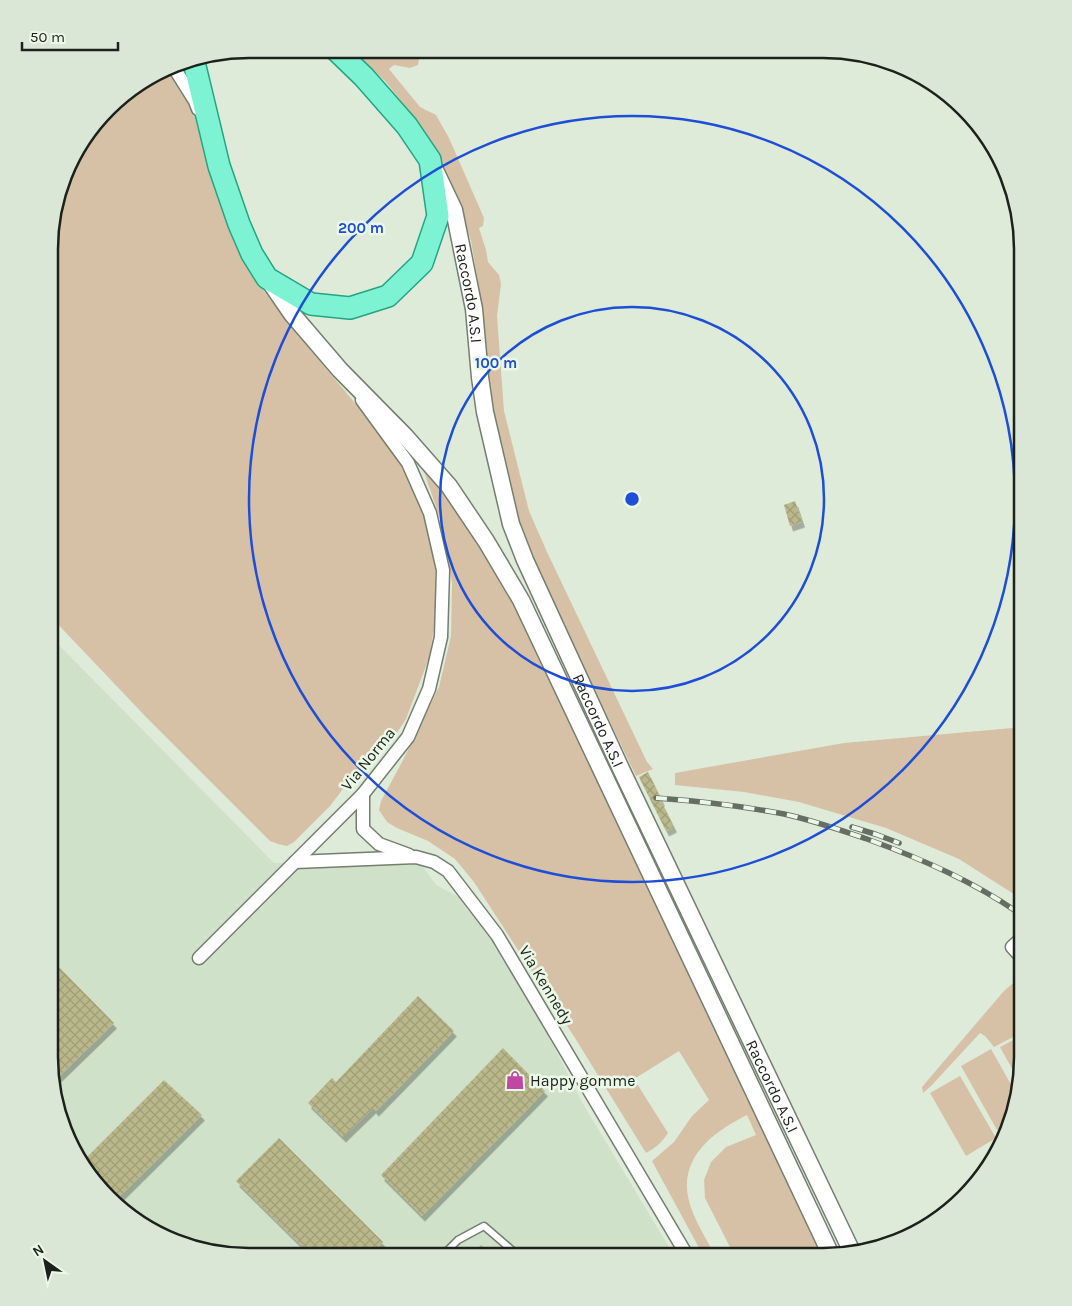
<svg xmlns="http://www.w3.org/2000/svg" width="1072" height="1306" viewBox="0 0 1072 1306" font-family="Karla,sans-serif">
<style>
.built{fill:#cfe1c9}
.green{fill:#d7c1a6}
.building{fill:url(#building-cross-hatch);filter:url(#shadow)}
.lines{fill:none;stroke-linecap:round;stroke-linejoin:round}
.service-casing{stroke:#747f6f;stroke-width:9}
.minor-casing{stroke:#747f6f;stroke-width:15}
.tertiary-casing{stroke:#747f6f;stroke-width:19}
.primary-casing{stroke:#24a481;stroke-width:24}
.service{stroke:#fff;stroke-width:6}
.minor{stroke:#fff;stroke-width:12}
.tertiary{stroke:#fff;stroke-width:16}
.primary{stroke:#7ef3d4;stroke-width:21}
.rail-casing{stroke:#666e63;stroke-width:5.5}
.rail{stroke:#ebf8e7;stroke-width:4;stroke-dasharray:11;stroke-linecap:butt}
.ring{fill:none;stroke:#1d4ed8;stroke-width:2.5}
.labels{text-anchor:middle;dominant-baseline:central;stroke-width:5;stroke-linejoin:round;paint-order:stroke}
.street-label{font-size:16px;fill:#1c211b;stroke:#ebf8e7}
.poi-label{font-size:16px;fill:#1c211b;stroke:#ebf8e7;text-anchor:start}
.rim{fill:none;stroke:#1c211b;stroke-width:2.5}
.centre{fill:#1d4ed8;stroke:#ebf8e7;stroke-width:2.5}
.ring-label{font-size:15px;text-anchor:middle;font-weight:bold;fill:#1d4ed8;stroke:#ebf8e7;stroke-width:5;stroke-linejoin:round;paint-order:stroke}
</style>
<defs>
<pattern id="building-cross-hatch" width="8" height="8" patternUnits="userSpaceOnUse" patternTransform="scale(1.25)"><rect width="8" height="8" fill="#bab88a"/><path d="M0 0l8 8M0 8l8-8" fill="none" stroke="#9f9e76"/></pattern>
<filter id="shadow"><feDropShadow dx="3" dy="5.5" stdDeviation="0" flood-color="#0004"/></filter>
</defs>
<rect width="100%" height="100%" fill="#deebd9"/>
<polygon class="built" points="50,636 274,863 416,857 436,885 459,897 468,911 497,935 583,1104 675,1257 236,1257 184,1247 138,1224 75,1157 55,1109 49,1057"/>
<g class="green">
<polygon points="352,49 410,49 420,53 418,65 410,68 394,65 389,69 420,107 436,115 449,138 484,218 483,226 479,228 486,250 488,262 499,275 501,284 497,316 504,411 529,511 547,552 647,762 653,769 636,776 532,559 517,519 493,428 478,282 471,241 461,209 438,157 415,119 386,82"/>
<polygon points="171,67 176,73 195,117 209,171 236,244 261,287 296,333 392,447 414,484 425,513 435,561 436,617 429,658 406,719 389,745 346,785 330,806 294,842 287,846 278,844 270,841 146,717 50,616 51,222 75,149 117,98"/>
<path d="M421,463L449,496L510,593L823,1257H735L705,1198L704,1180L711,1162L726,1147L756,1135L747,1115C713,1132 678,1158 689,1201C693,1218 707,1240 716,1257H704L652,1161L674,1142L692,1116L709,1100L679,1051L634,1079L668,1133C662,1142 656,1148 646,1153L575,1038L474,882L455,859L428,841L397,828L387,822L379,810L381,801L402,762L439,687L451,636L452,583L443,527Z"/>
<polygon points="1023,727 1023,900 959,859 886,828 799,802 744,792 675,785 675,773 844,743"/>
<polygon points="1023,982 1023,1001 1019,1007 1023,1015 1023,1040 1019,1034 994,1047 985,1036 980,1033 931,1086 923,1093 922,1087 1003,992 1012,984"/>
<path d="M1019,1037C1026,1049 1023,1069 1020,1083L1000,1047Z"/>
<polygon points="991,1049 1018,1097 1013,1121 997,1130 961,1066"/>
<polygon points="960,1076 996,1138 966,1156 930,1093"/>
</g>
<g class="building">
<polygon points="795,501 802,522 790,526 784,505"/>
<polygon points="648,772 662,801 660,802 662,803 674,827 666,831 639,777"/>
<polygon points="49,957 114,1023 52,1083 49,1057"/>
<polygon points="418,996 454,1031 376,1111 373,1108 343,1137 308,1103 332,1078 336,1082"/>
<polygon points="503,1048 545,1091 422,1216 381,1175"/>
<polygon points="164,1080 202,1115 116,1200 81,1163"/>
<polygon points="279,1138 383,1242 369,1257 313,1257 236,1181"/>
<polygon points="481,1245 493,1257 468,1257"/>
</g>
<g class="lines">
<g class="service-casing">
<polyline id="service" points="441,1257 458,1240 484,1226 520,1257"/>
</g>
<g class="minor-casing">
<g id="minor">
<polyline points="173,66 195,101 198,109"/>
<polyline points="363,794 363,829 379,844 409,855"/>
<polyline points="295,862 416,857 434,862 448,871 497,935 688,1257"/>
<polyline points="199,958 363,794 408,737 429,689 441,637 443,570 430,513 408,463 362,400"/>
<polyline points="1023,959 1012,947 1023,937"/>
</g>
</g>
<g class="tertiary-casing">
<g id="tertiary">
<path id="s1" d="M435,170L454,210L474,309L480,377L485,412L511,524L525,560L622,771L852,1252"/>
<polyline points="270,282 292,314 340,370 405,436 449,486 486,541 521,600 832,1257"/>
</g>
</g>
<g class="primary-casing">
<polyline id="primary" points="193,58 219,166 239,224 252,254 267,278 311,304 350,308 388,296 422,263 438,216 430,160 407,126 364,77 335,49"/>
</g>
<use href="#service" class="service"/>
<use href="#minor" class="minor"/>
<use href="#tertiary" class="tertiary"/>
<use href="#primary" class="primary"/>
<g class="rail-casing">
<g id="rail">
<path d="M656,798C699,801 742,806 784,814C812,820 840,830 867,839C922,859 975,882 1023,916"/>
<polyline points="852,827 875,834 899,843"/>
</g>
</g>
<use href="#rail" class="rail"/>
</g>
<g class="ring">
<circle cx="632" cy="499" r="192"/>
<circle cx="632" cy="499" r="383"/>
</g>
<defs>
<g id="shop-bare" transform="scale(1.5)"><path d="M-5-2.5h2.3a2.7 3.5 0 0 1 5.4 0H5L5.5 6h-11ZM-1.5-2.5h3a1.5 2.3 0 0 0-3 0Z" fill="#bf49a0" stroke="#ebf8e7" stroke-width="2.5" paint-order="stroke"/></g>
</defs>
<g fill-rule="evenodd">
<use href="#shop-bare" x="515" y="1080"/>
</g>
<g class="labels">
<g class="street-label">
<text stroke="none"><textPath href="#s1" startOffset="129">Raccordo A.S.I</textPath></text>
<text stroke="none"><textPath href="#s1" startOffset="579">Raccordo A.S.I</textPath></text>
<text transform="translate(368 759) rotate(-51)">Via Norma</text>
<text transform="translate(546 985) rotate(59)">Via Kennedy</text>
<text stroke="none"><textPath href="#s1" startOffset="984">Raccordo A.S.I</textPath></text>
</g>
<g class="poi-label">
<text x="530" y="1080">Happy gomme</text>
</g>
</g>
<path d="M0 0H1072V1306H0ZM249 58H823A191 191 0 0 1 1014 249V1057A191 191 0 0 1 823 1248H249A191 191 0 0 1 58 1057V249A191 191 0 0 1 249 58Z" fill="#dae7d7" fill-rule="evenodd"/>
<path class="rim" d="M249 58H823A191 191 0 0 1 1014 249V1057A191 191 0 0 1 823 1248H249A191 191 0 0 1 58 1057V249A191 191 0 0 1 249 58Z"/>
<circle cx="632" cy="499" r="8" class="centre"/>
<g class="ring-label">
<text x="361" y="233">200 m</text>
<text x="496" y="368">100 m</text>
</g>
<g transform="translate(45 1261) rotate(327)" stroke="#ebf8e7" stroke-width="4" paint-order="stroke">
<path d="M0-4L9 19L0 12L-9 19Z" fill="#1c211b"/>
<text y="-8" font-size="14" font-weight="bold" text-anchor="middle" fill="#1c211b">N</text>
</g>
<path d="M22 42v8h96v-8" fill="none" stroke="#1c211b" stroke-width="2.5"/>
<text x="30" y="42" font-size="15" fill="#1c211b" stroke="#ebf8e7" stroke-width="4" paint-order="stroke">50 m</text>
</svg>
